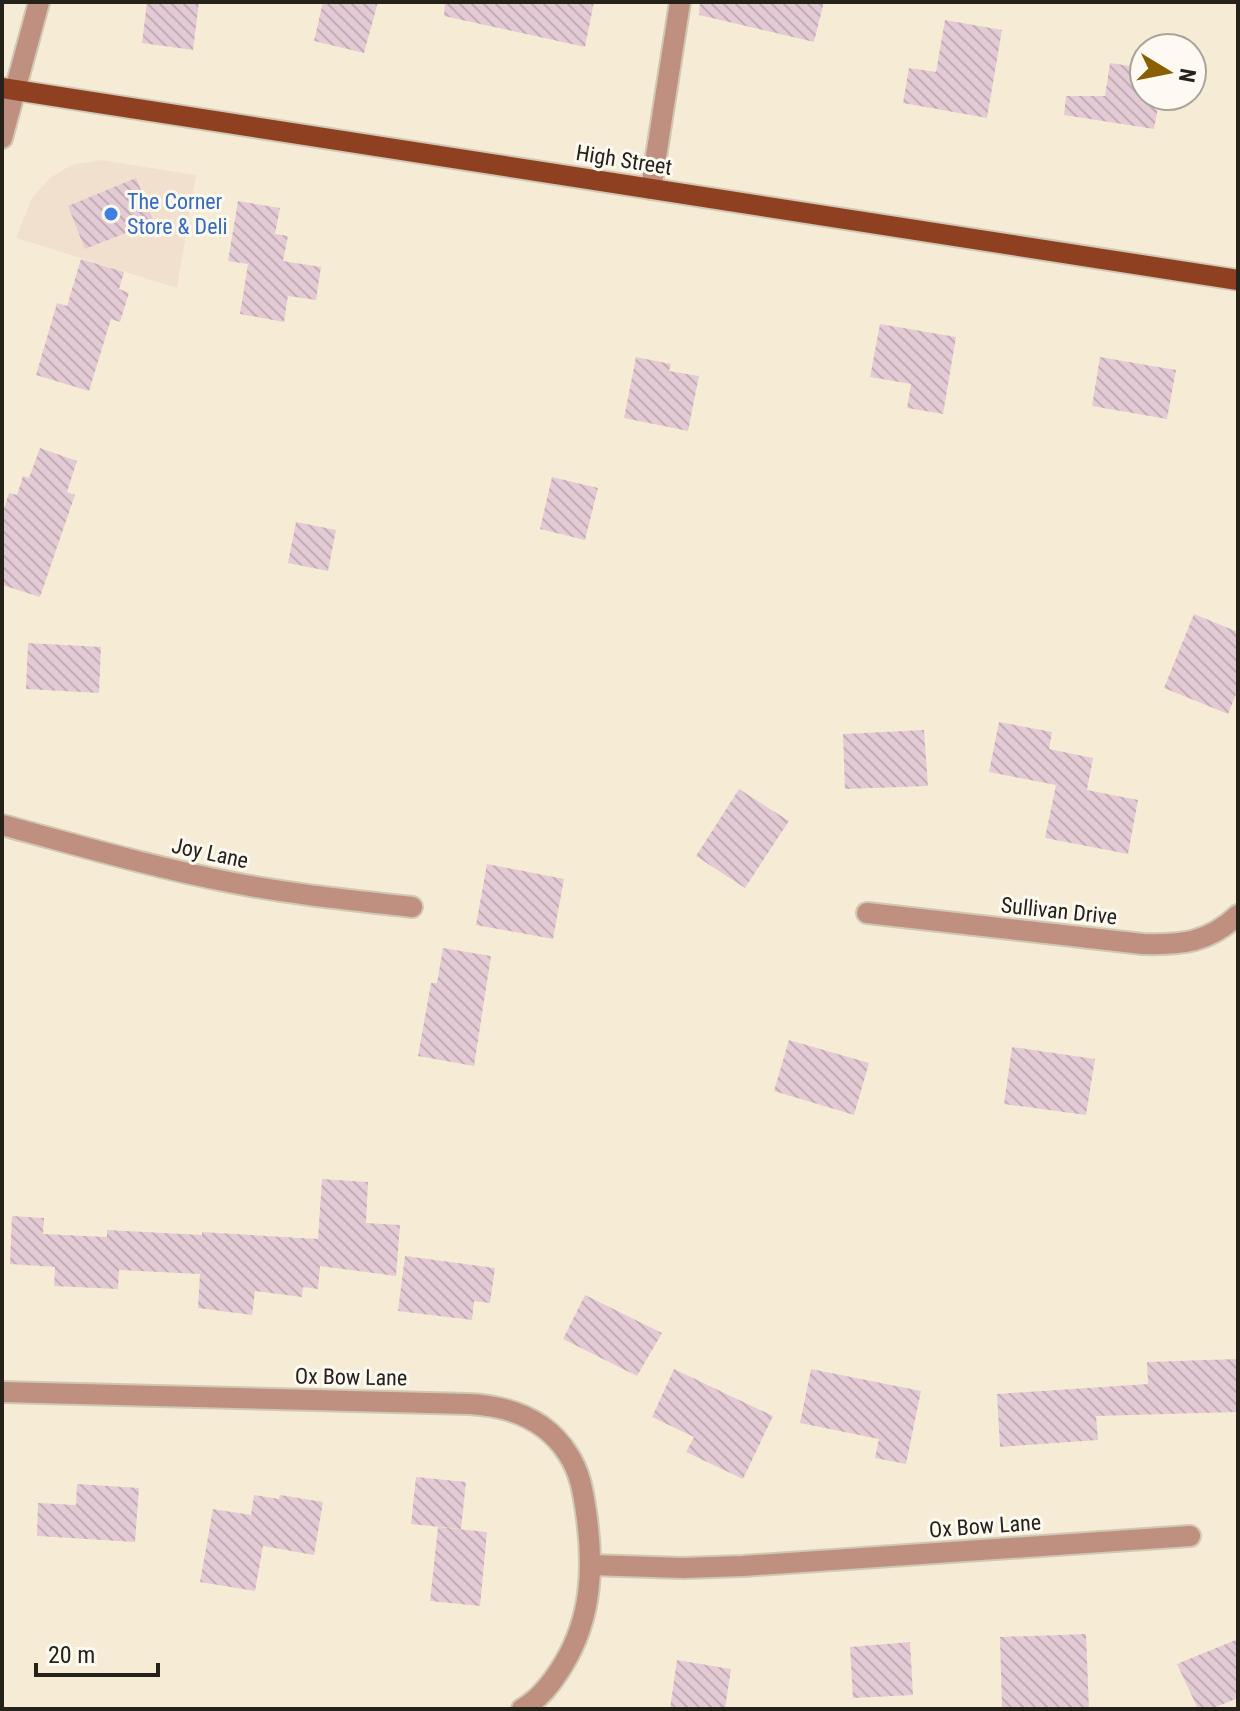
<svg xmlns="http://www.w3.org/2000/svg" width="1240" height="1711" viewBox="0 0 1240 1711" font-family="'Roboto Condensed',sans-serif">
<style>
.commercial{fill:#f2e0cf}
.building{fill:url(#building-back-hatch)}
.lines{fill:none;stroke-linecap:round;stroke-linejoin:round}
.minor-casing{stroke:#d0c8b4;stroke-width:24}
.major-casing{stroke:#d0c8b4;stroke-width:24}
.minor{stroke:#bf907f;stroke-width:20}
.major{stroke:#8f4020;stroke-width:20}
.shop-dot{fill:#3f7fe0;stroke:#fefaf1;stroke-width:3}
.labels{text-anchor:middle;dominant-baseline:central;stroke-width:6;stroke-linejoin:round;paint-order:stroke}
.street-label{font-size:22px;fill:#25221a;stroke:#fefaf1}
.shop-label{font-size:22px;fill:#366cbe;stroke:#fefaf1;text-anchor:start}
</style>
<defs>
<pattern id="building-back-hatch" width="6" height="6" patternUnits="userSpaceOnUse" patternTransform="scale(2)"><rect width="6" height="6" fill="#e4cad4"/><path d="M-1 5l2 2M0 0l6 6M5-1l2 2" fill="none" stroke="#c3adb5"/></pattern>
</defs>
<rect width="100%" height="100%" fill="#f6ecd6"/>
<polygon class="commercial" points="101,160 196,175 177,288 16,238 32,198 50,178 71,165"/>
<g class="building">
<polygon points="147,2 199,2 193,50 142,43"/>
<polygon points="323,2 378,2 364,53 314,41"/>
<polygon points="445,2 594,2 585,47 444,16"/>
<polygon points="700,2 824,2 814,42 699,15"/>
<polygon points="945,20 1002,30 987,118 903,103 909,68 936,72"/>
<polygon points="1110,63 1144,68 1144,96 1160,96 1154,129 1064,115 1066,96 1105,96"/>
<polygon points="136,178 154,222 85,249 68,206"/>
<polygon points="238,201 280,208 275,234 288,236 283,261 321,267 316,300 288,296 284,322 240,314 248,264 228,261"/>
<polygon points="81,259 124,272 119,289 129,293 120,322 111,319 89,391 36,375 57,303 67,306"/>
<polygon points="880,324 956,337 943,414 907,408 911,384 870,377"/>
<polygon points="636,357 671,364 669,371 699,376 688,431 624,418"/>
<polygon points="1100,357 1176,370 1167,419 1092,406"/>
<polygon points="40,448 77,461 67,492 75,495 40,597 2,585 2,515 9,493 17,495 23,476 29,478"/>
<polygon points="552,477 598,488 585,540 540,529"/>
<polygon points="296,522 336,530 328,571 288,563"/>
<polygon points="1194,614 1238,632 1238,689 1228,714 1164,688"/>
<polygon points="28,643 101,647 99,693 26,689"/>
<polygon points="999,722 1052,732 1049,749 1093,758 1087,790 1138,800 1128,854 1045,838 1056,785 989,772"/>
<polygon points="924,730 928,786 845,789 843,734"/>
<polygon points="739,789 789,821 745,888 696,856"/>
<polygon points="487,864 564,879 553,939 476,925"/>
<polygon points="443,948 491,956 474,1066 418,1056 431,983 437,983"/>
<polygon points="789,1040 869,1063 854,1115 774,1091"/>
<polygon points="1012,1047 1095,1059 1086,1115 1004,1104"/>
<polygon points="322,1179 368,1182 366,1223 400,1225 396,1276 320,1266 318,1289 303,1287 302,1297 255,1291 252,1315 198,1308 200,1274 119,1270 118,1289 54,1286 55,1267 10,1264 12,1216 44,1218 43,1234 107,1237 107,1230 202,1235 202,1232 318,1239"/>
<polygon points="405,1256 495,1268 490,1303 474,1301 472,1320 398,1311"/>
<polygon points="585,1295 662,1333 637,1376 563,1339"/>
<polygon points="1238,1359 1238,1412 1096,1416 1098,1440 1000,1447 997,1394 1148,1384 1147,1362"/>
<polygon points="674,1369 773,1416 743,1479 686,1452 694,1437 652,1417"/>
<polygon points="811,1369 921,1391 906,1464 875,1458 879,1439 800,1423"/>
<polygon points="416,1477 466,1482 461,1529 411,1524"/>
<polygon points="77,1484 139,1488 135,1542 37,1536 38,1503 76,1505"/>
<polygon points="254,1495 279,1499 280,1495 323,1502 314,1555 263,1546 255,1591 200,1582 213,1509 251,1515"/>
<polygon points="438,1527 487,1532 480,1606 430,1601"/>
<polygon points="1086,1634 1089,1709 1002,1709 1000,1637"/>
<polygon points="1238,1639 1238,1698 1211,1709 1198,1709 1177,1664"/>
<polygon points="910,1642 913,1695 853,1698 850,1647"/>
<polygon points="677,1660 731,1669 725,1709 670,1709"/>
</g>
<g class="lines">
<g class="minor-casing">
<g id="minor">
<polyline points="2,138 39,2"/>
<polyline points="651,189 680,2"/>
<path d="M2,825C77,845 152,867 229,882C289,894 351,900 412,907"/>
<path d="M867,913L1143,944C1182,945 1208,943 1238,915"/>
<path d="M2,1392L469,1404C509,1406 546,1419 568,1454C580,1472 583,1491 586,1512C594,1566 592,1618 563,1665C552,1683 540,1699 522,1709"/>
<polyline points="591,1565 683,1568 743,1566 1190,1536"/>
</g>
</g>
<g class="major-casing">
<polyline id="major" points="2,88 1238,280"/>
</g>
<use href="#minor" class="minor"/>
<use href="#major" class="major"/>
</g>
<circle class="shop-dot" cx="111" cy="214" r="8"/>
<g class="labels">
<g class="street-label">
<text transform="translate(624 160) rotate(9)">High Street</text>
<text transform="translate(210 853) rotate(12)">Joy Lane</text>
<text transform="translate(1059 911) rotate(6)">Sullivan Drive</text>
<text transform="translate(351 1377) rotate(1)">Ox Bow Lane</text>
<text transform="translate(985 1526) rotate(-4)">Ox Bow Lane</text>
</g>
<g class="shop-label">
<text x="127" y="201">The Corner<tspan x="127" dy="25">Store &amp; Deli</tspan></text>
</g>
</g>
<rect width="1240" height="1711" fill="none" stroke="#25221a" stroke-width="8"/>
<g transform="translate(1168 72) rotate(100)"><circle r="38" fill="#fefaf1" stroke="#a7a49b" stroke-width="2"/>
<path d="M0-6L14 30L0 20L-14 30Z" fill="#896000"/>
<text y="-12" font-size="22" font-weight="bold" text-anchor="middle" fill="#25221a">N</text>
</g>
<path d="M36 1663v12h122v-12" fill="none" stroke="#25221a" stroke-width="4"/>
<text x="48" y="1663" font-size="24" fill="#25221a" stroke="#fefaf1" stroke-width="6" paint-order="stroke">20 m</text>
</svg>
